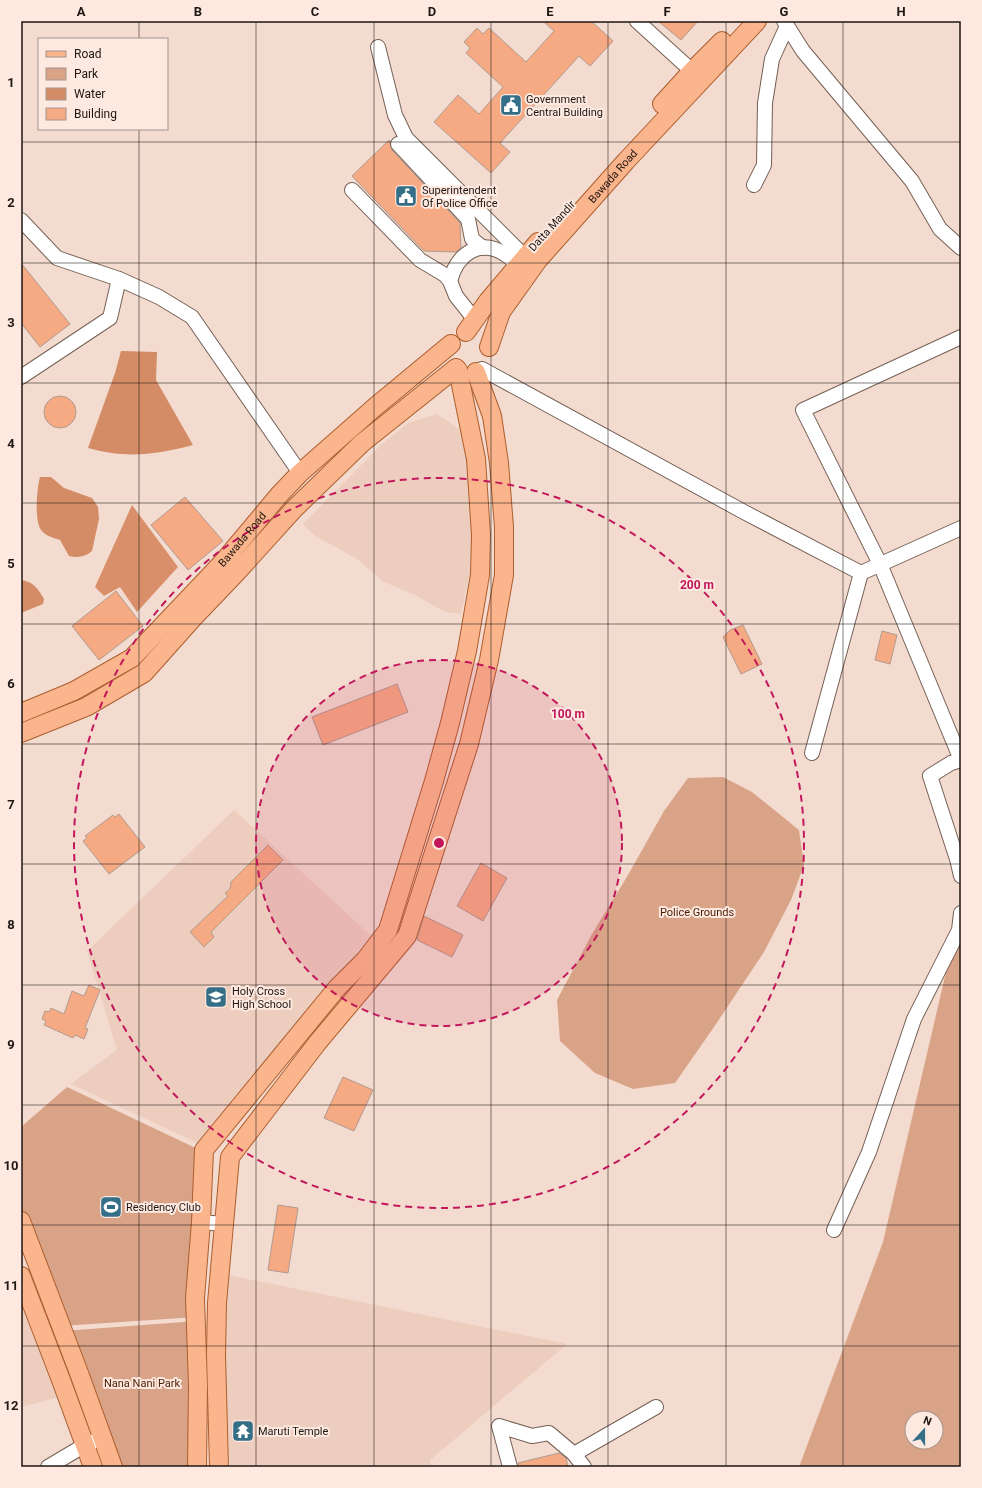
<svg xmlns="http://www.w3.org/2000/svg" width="982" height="1488" viewBox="0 0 982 1488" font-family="Roboto,sans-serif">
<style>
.built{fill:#edcdbe}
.green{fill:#d9a388;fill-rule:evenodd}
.forest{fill:#d9906a}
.water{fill:#d48c66}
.building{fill:#f5aa84;stroke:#b19a8f}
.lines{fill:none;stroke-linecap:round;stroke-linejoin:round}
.minor-casing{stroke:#756056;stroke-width:16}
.major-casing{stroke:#ac5e2f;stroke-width:20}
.minor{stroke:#fff;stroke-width:14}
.major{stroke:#fbb58c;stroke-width:18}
.grid{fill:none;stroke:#1e1612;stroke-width:1;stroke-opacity:0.55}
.ring{fill:none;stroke:#c2185b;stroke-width:2;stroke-dasharray:7 5}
.labels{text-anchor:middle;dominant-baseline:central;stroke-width:4;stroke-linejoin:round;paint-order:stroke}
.poi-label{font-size:11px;fill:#1e1612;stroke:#fde9e0;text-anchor:start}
.street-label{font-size:11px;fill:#1e1612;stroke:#fde9e0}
.park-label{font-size:11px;fill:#4a1c00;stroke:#fde9e0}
.centre{fill:#c2185b;stroke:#fde9e0;stroke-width:2}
.ring-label{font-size:12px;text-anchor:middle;font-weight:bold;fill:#c2185b;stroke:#fde9e0;stroke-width:4;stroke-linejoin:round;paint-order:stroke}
.neatline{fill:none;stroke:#1e1612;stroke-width:1.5}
.grid-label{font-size:13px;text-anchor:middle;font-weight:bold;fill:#1e1612}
</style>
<rect width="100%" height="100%" fill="#f3dbcf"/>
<g class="built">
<polygon points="437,414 472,438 473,559 461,614 445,612 415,595 384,582 357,559 314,535 303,524 382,444 408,423"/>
<polygon points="234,810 378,942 206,1147 71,1084 117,1050 87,951"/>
<polygon points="218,1273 567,1344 430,1460 432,1467 230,1467"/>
<polygon points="21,1276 67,1395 21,1407"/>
</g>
<g class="green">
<polygon points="723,777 752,792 799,830 804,865 791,900 764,952 714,1027 675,1083 633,1089 595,1073 560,1041 557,1000 592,934 628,875 664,811 688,778"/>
<path d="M961,908V1467H799L883,1242ZM912,1418H936V1442H912Z"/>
<polygon points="67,1087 204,1152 197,1317 61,1326 21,1221 21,1127"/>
<polygon points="197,1321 197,1467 113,1467 63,1331"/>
</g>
<polygon class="forest" points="132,505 178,567 137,612 120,587 104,596 95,587"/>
<g class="water">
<path d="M121,351L157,352L156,380L193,445C166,452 140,457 112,453C104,452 96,450 88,448L115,373Z"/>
<path d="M40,477H51L64,488L92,498L98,507L99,519L92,551C85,557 78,558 69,556L60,540C54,538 45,536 41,530C34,520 37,488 40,477Z"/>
<path d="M21,580C33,581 39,590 44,599L43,604L21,613Z"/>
</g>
<g class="building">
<polygon points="543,21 591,21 613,41 590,66 579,56 500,143 510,152 491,173 434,122 458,95 479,114 503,87 466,53 470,48 464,42 477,28 483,34 489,28 526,62 554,31"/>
<polygon points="658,21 698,21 681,40"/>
<polygon points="389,140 392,150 460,223 461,248 456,252 424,251 352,176"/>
<polygon points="21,263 70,324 40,347 21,323"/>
<circle cx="60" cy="412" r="16"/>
<polygon points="185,497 223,541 188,570 151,525"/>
<polygon points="116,591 143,626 99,660 72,626"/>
<polygon points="743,625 762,664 741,674 723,637 730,630"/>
<polygon points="882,631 897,635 890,664 875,660"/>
<polygon points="397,684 408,712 323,745 312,717"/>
<polygon points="119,814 145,847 109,874 83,841 87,838 85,836 113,815 115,817"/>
<polygon points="268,845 283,860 211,932 214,937 204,947 190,932 228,896 225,893 230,889 231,882"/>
<polygon points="481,863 507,878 483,921 457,906"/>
<polygon points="424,916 463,935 452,957 417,940"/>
<polygon points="89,985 100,990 85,1028 88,1029 84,1039 75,1035 73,1038 44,1025 46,1021 42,1019 45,1011 49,1012 51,1008 64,1014 72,991 84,996"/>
<polygon points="343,1077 373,1090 354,1131 324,1118"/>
<polygon points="278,1205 298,1208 288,1273 268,1270"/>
<polygon points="559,1453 566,1458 568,1467 518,1467 518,1463"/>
</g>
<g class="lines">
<g class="minor-casing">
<g id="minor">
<polyline points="637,21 692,71"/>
<polyline points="784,21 803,51 912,181 940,229 961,248"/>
<polyline points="378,47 395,115 406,138 525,257"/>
<polyline points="398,144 468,219 472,239 483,248"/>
<polyline points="754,185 764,165 765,103 772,59 787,26"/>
<polyline points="352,190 420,260 445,275 450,281 456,296 475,320"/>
<polyline points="21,220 57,258 119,279 159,297 192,317 300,473"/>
<path d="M450,281C457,254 480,237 506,255C511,258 514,262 519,265"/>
<polyline points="482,369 744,512 861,573"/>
<polyline points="21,377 110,318 119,279"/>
<polyline points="812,753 861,573 961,528"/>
<polyline points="961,760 880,564 803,410 961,337"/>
<polyline points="961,760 951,763 930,776 957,859 961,876"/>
<polyline points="201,1222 223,1224"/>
<polyline points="834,1230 869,1152 914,1019 959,930 961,913"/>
<polyline points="574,1454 656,1407"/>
<polyline points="48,1467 85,1445 102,1438"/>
<polyline points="510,1467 499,1426 532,1436 549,1433 574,1454 584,1467"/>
</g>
</g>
<g class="major-casing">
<g id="major">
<polyline points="662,104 692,71 722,41"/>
<polyline points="466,332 488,301 538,242"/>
<path id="s1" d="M489,347L501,312L538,260L626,161L757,21"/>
<path id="s2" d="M21,713L74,691L132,658L223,562L279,495L300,473L375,407L451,344"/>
<polyline points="21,733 86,707 144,673 194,617 237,572 294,509 362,443 456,368"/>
<polyline points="21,1221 79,1373 113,1467"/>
<polyline points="21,1276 61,1380 93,1467"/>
<polyline points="197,1467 198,1385 195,1298 201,1222 204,1150 337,988 366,959 388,930 434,781 450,723 467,651 480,575 481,535 476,459 458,370"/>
<polyline points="219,1467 216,1355 217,1303 230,1157 318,1042 407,936 469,744 489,660 504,575 504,527 499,463 492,416 476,372"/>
</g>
</g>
<use href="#minor" class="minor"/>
<use href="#major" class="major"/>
</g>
<path class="grid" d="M139,21V39M256,21V1467M374,21V1467M491,21V1467M608,21V1467M726,21V1467M843,21V1467M139,129V1467M21,142H961M21,263H961M21,383H961M21,503H961M21,624H961M21,744H961M21,864H961M21,985H961M21,1105H961M21,1225H961M21,1346H961"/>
<circle cx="439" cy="843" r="183" fill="#c2185b" fill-opacity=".12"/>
<g class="ring">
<circle cx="439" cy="843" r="183"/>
<circle cx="439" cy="843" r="365"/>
</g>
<defs>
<g id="civic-square" transform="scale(1.15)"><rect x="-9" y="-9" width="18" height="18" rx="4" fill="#346e87" stroke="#fde9e0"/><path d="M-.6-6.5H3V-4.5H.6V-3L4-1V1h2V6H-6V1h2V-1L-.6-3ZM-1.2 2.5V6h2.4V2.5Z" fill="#fff"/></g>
<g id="school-square" transform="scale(1.15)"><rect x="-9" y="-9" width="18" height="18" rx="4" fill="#346e87" stroke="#fde9e0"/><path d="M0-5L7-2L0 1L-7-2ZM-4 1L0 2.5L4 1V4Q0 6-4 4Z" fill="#fff"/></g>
<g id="stadium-square" transform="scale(1.15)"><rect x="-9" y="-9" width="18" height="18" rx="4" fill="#346e87" stroke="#fde9e0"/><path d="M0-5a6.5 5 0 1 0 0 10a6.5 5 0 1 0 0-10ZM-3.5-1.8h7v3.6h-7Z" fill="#fff"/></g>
<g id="temple-square" transform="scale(1.15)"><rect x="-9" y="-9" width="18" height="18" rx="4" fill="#346e87" stroke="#fde9e0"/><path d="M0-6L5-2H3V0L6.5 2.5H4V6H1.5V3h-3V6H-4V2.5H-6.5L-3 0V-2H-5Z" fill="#fff"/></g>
</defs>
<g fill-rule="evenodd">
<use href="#civic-square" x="511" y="105"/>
<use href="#civic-square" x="406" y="196"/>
<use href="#school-square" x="216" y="997"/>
<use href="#stadium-square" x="111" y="1207"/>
<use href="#temple-square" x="243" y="1431"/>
</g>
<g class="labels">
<g class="poi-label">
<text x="526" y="99">Government<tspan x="526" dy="13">Central Building</tspan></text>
<text x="422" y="190">Superintendent<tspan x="422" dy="13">Of Police Office</tspan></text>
<text x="232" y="991">Holy Cross<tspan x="232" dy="13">High School</tspan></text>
<text x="126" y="1207">Residency Club</text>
<text x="258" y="1431">Maruti Temple</text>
</g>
<g class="street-label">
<text stroke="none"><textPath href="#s1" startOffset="213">Bawada Road</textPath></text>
<text transform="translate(552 226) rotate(-48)">Datta Mandir</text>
<text stroke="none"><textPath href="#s2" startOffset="286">Bawada Road</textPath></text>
</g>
<g class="park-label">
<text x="697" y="912">Police Grounds</text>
<text x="142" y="1383">Nana Nani Park</text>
</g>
</g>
<circle cx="439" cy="843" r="6" class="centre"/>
<g class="ring-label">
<text x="697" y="589">200 m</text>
<text x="568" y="718">100 m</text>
</g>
<rect width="982" height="1488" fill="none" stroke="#fde9e0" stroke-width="44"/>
<rect x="38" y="38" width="130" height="92" fill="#fde9e0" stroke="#a4958e"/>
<rect x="46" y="51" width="20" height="6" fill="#fbb58c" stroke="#a4958e"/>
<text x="74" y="58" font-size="12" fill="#1e1612">Road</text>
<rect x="46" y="68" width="20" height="12" fill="#d9a388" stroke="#a4958e"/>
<text x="74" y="78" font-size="12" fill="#1e1612">Park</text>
<rect x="46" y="88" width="20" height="12" fill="#d48c66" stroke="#a4958e"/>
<text x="74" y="98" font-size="12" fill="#1e1612">Water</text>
<rect x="46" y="108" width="20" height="12" fill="#f5aa84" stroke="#a4958e"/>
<text x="74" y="118" font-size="12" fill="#1e1612">Building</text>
<g transform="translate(924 1430) rotate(21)"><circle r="19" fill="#fde9e0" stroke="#a4958e"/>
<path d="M0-3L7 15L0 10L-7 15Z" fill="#346e87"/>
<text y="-6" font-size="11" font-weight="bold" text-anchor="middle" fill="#1e1612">N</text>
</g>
<rect x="22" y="22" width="938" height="1444" class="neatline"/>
<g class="grid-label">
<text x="81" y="16">A</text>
<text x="198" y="16">B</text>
<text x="315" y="16">C</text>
<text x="432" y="16">D</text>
<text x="550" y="16">E</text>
<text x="667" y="16">F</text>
<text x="784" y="16">G</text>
<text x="901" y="16">H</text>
<text x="11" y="87">1</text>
<text x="11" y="207">2</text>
<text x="11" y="327">3</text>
<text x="11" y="448">4</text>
<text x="11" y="568">5</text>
<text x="11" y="688">6</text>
<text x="11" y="809">7</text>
<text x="11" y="929">8</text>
<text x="11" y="1049">9</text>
<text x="11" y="1170">10</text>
<text x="11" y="1290">11</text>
<text x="11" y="1410">12</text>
</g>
</svg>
